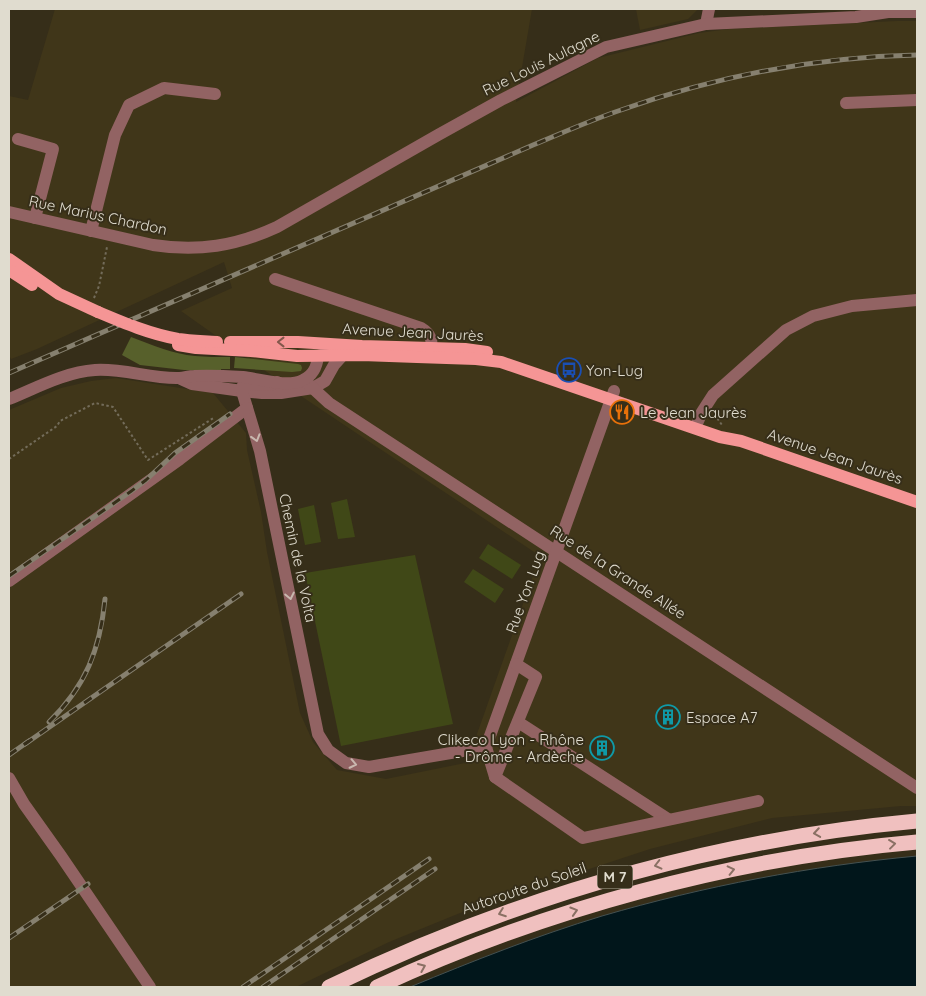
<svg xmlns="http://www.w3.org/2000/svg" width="926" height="996" viewBox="0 0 926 996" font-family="Quicksand,sans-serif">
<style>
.built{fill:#403619}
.green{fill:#404817}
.forest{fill:#57602b}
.water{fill:#01161b;stroke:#445151}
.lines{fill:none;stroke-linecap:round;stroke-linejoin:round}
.path{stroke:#736c5a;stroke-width:2;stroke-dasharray:2.5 2.5;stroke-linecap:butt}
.minor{stroke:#926363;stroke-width:12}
.major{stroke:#f59595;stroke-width:12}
.highway{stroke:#f0c0bf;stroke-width:15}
.rail-casing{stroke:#86806f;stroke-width:5}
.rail{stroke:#362e19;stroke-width:3;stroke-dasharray:9;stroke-linecap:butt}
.major-bridge{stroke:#f59595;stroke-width:12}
.oneway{stroke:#82574b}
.oneway2{stroke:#c9b8af}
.oneway3{stroke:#8a7064}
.labels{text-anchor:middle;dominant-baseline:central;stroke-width:4;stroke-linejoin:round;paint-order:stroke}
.shield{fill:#362e19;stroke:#ada898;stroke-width:1}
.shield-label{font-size:14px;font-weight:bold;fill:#e0dccf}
.street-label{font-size:15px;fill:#e0dccf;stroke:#362e19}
.poi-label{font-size:15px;fill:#e0dccf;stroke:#362e19;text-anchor:start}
</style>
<rect width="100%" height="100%" fill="#362e19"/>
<g class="built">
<polygon points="55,9 532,9 516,102 598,58 699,33 729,29 897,21 917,21 917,806 901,806 772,818 650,849 495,900 460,913 389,942 296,987 9,987 9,410 61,388 91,381 116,378 213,393 246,433 247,450 261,512 267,552 300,713 313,742 337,770 386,779 475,761 477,734 540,556 301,396 181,311 232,288 224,262 37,349 11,359 9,355 9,96 28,100"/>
<polygon points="636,9 698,9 688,19 640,30"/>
</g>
<g class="green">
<polygon points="347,499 355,537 338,539 331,503"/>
<polygon points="314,505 321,542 305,545 298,509"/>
<polygon points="488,544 521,565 512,579 479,558"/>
<polygon points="415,555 453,724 341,746 305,573"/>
<polygon points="473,569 504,589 495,603 464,582"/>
</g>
<g class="forest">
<path d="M131,337C152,345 173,354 195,356C206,357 218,357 230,357V369H221V372L184,370L140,365L122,355Z"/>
<polygon points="235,357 298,364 301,365 302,368 301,371 292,372 234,368"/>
</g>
<path class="water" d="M917,856V987H410C473,961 536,936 602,916C705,886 810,866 917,856Z"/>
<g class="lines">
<g class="path">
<polyline points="94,298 99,286 107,247"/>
<polyline points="713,416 717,418 722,425"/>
<polyline points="9,459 57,426 60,421 95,403 113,407 148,460 215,417"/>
</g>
<g class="minor">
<polyline points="706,24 709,9"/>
<polyline points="846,103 917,100"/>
<polyline points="18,139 53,149 35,218"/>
<path d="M9,212L153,245C198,252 236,246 277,227L438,135L501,100L606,47L706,24L856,17L888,12H917"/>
<polyline points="91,231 115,135 129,105 164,88 215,94"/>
<path d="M275,279L421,328C431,334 434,341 430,353L424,355"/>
<polyline points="181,379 192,384 242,391 262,393 281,393 313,388 325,381 334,365 343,355"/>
<polyline points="304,380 329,403 917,788"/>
<polyline points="277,382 270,385 245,384 242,387 242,391 260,451 318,734 328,750 346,763 369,767 486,747"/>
<path d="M9,399C36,388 65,372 95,370C123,368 151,379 179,378C184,378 189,376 194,376C210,375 227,376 243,377C261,379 287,388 303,380C314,375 317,366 318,356L328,353"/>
<polyline points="695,428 702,412 713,395 786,330 813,316 852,306 917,300"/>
<polyline points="9,581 180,459 247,408"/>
<polyline points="518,722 668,819"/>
<polyline points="486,747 614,391"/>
<polyline points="486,747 495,777 583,838 758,801"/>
<polyline points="495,777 536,677 516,664"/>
<polyline points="9,778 24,804 61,856 150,987"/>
</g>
<g class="major">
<polyline points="9,259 59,294 98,312"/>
<polyline points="9,270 32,285"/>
<polyline points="230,342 298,342 362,346 465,349 487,352"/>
<polyline points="178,345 196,348 251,351 297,356 362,355 417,357 476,359 501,362 720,437 741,441 917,502"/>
</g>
<g class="highway">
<path d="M329,987C516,897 710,840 917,821"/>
<path d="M377,987C545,909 733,858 917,842"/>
</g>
<g class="rail-casing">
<g id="rail">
<path d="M9,373L533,145C562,133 591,120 621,110C717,76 815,57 917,55"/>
<polyline points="9,576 130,492 146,480 175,453 230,414"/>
<path d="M49,722C86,686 100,649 105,599"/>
<polyline points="25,744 241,594"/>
<polyline points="9,755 29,741"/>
<polyline points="9,938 88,884"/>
<polyline points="243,987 429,859"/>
<polyline points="263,987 435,869"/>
</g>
</g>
<use href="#rail" class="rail"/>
<path class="major-bridge" d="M98,312C124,323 150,334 178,339C191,341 204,341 217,342"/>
</g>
<defs><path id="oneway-chevron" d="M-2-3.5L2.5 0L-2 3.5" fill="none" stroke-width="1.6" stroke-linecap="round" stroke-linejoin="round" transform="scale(1.25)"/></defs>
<use class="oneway" href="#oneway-chevron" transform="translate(281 342) rotate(-180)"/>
<g class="oneway2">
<use href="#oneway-chevron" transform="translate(256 438) rotate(73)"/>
<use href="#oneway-chevron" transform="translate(290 596) rotate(78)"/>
<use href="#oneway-chevron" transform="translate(353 764) rotate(12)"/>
</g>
<g class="oneway3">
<use href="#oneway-chevron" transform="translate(817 833) rotate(171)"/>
<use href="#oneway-chevron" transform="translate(892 844) rotate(-7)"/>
<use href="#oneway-chevron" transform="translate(658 865) rotate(166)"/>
<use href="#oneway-chevron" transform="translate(731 870) rotate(-13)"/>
<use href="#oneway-chevron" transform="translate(574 911) rotate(-17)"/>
<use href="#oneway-chevron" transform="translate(502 913) rotate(160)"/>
<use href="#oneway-chevron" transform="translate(422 967) rotate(-23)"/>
</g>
<defs>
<g id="bus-ring" transform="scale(1.25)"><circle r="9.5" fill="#362e19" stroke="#1a4fb4" stroke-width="1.5"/><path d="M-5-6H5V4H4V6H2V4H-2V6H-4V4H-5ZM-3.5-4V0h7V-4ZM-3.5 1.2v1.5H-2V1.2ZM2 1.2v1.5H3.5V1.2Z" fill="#1a4fb4"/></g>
<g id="restaurant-ring" transform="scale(1.25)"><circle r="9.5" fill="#362e19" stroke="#e8710a" stroke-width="1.5"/><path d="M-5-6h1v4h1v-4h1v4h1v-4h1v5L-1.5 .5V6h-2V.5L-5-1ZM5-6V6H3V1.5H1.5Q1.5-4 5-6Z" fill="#e8710a"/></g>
<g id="building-ring" transform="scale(1.25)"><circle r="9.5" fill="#362e19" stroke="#0f9aa8" stroke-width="1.5"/><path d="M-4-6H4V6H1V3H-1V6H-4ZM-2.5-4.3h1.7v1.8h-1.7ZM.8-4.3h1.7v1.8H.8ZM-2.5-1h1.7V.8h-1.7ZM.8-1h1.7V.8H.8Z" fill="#0f9aa8"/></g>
</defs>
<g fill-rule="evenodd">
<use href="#bus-ring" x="569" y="370"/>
<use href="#restaurant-ring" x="622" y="412"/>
<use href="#building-ring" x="668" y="717"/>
<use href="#building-ring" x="602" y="748"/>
</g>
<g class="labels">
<rect class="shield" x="597.5" y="865.5" width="35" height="23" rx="4"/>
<g class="shield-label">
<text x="615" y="877">M 7</text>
</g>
<g class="street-label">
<text transform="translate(541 63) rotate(-26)">Rue Louis Aulagne</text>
<text transform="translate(98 215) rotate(12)">Rue Marius Chardon</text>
<text transform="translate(413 332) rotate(3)">Avenue Jean Jaurès</text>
<text transform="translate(835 456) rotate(19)">Avenue Jean Jaurès</text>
<text transform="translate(298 558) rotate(78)">Chemin de la Volta</text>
<text transform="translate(618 572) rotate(33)">Rue de la Grande Allée</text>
<text transform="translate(525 592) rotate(-70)">Rue Yon Lug</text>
<text transform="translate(524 888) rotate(-19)">Autoroute du Soleil</text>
</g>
<g class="poi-label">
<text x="586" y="370">Yon-Lug</text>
<text x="640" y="412">Le Jean Jaurès</text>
<text x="686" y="717">Espace A7</text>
<text x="584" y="739" text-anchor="end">Clikeco Lyon - Rhône<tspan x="584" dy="17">- Drôme - Ardèche</tspan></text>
</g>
</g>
<rect width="926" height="996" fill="none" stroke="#e0dccf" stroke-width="20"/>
</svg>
